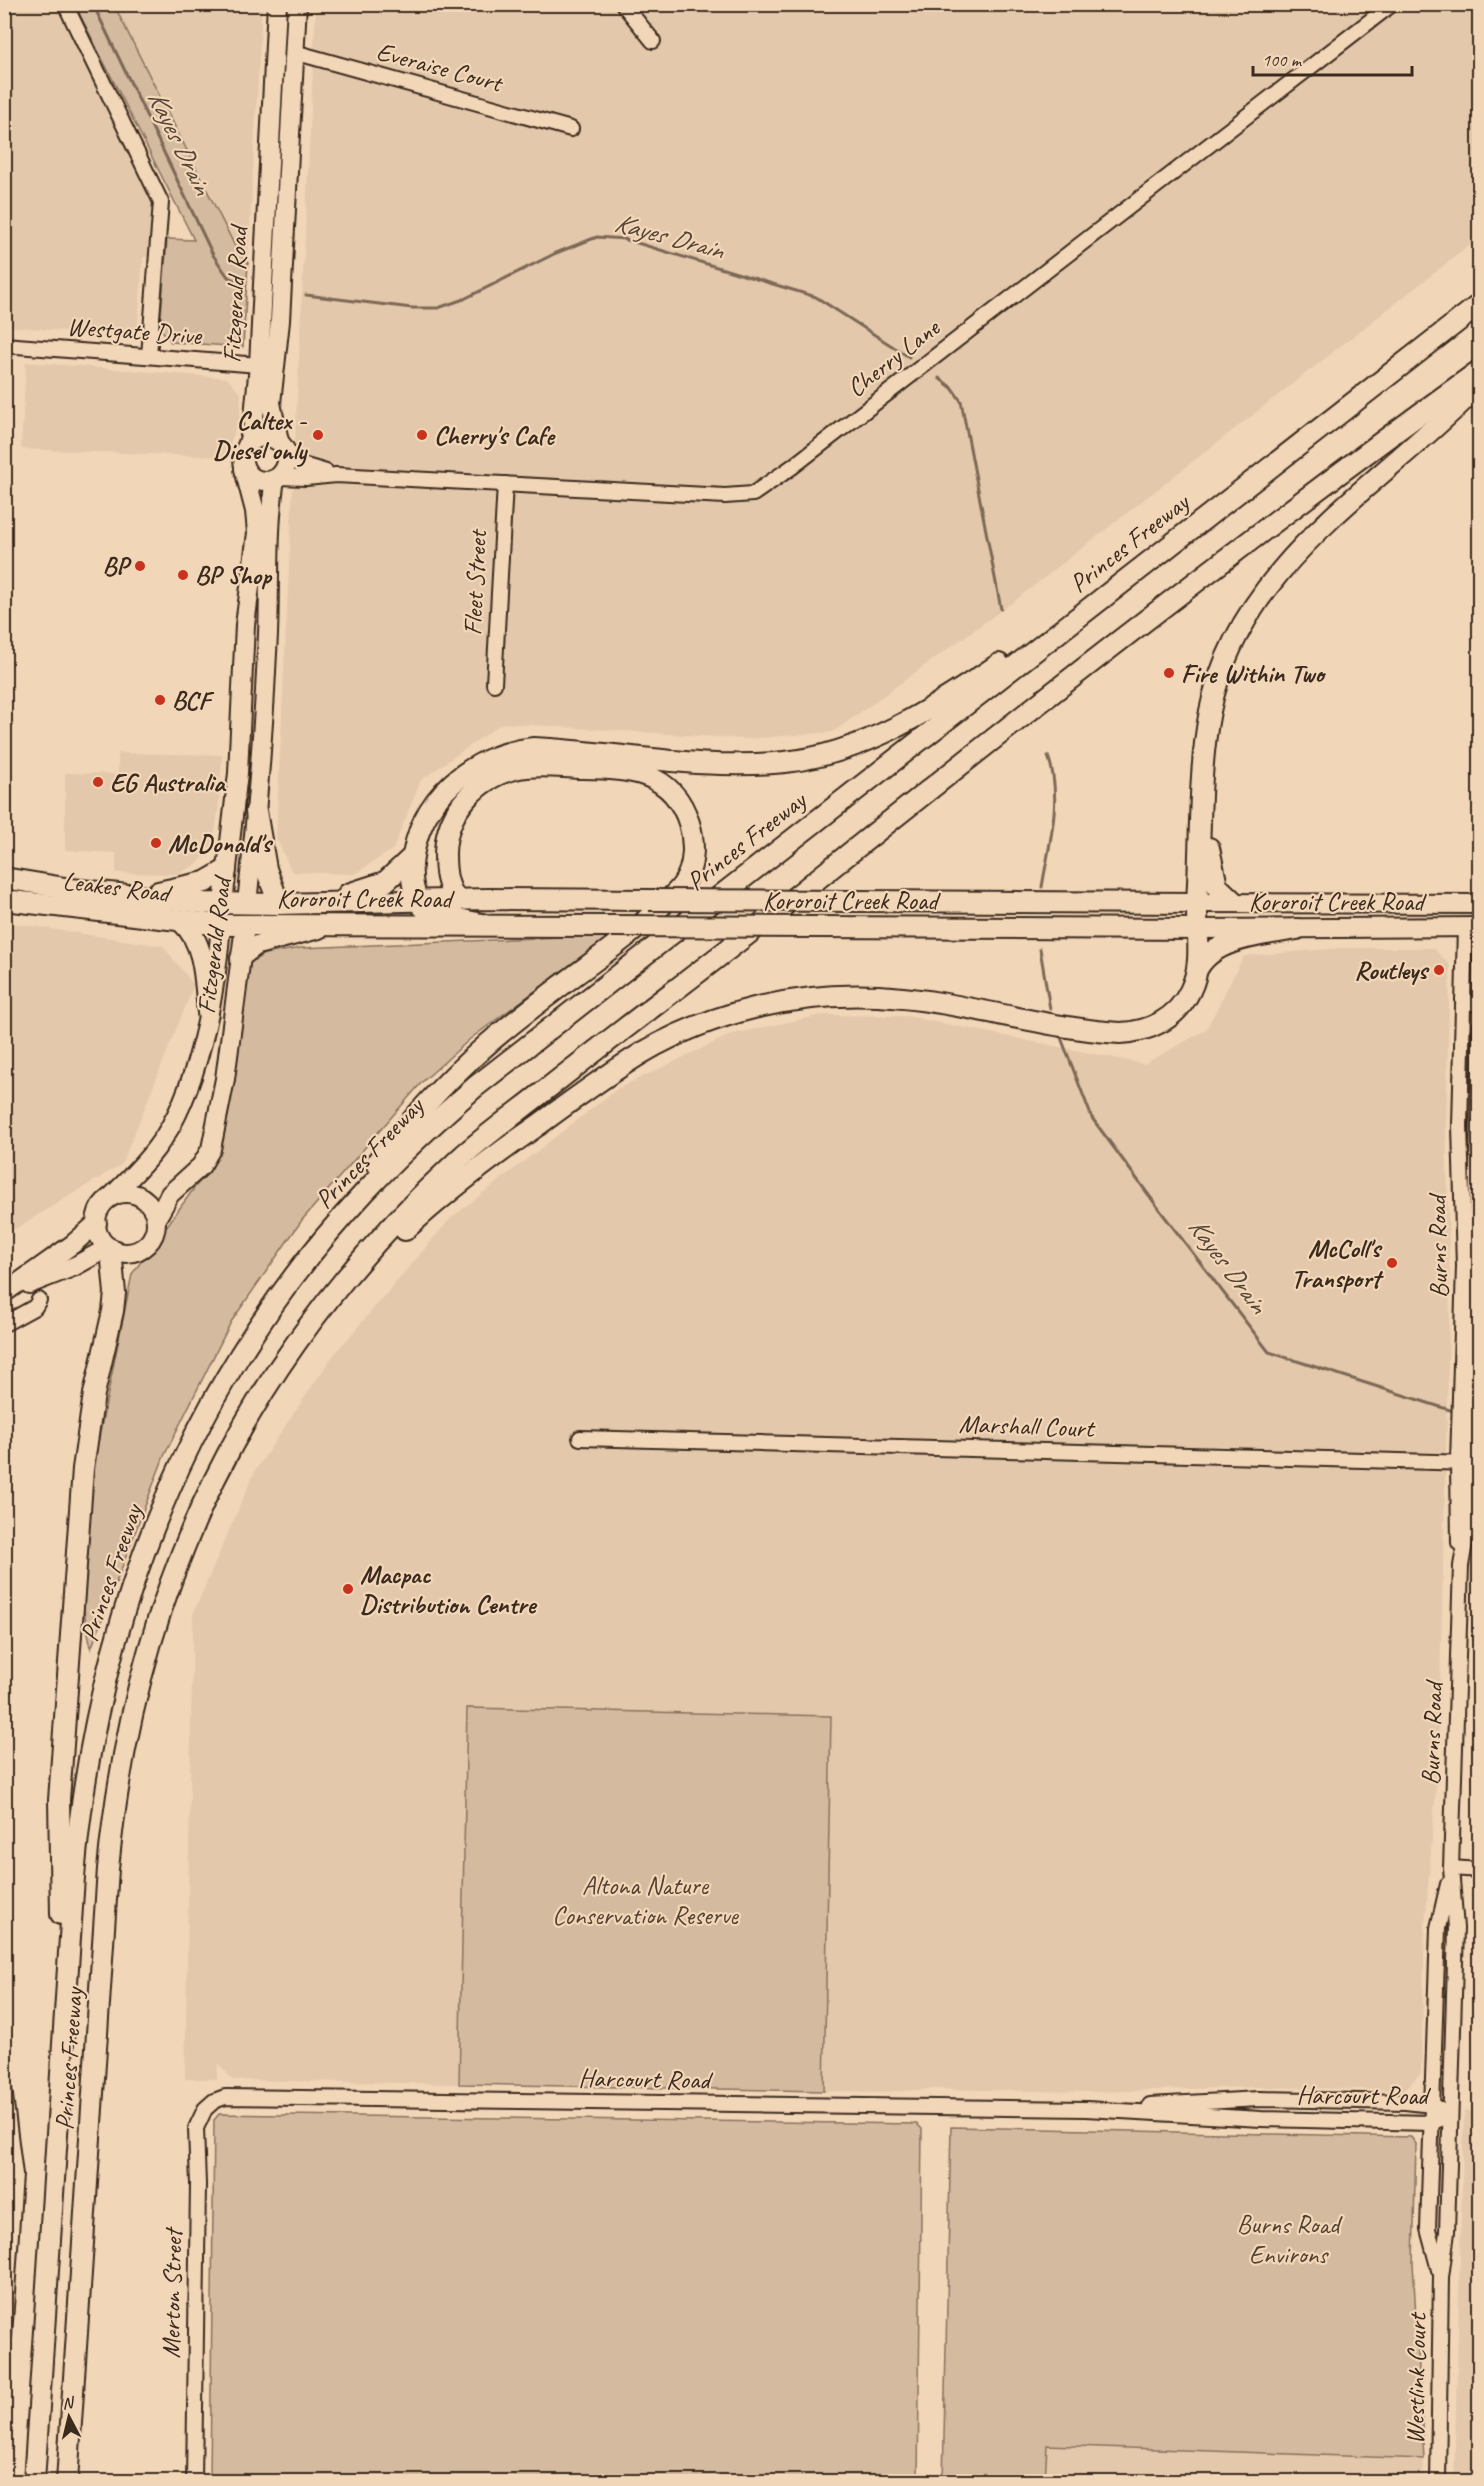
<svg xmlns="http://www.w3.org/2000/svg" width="1484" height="2486" viewBox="0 0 1484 2486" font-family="Caveat,sans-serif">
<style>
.built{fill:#e3c8ab}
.green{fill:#d4ba9f;stroke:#88725e;stroke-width:1.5}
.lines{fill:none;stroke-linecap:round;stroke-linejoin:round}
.stream{stroke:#7d6856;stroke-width:3}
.minor-casing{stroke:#3b2a1e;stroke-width:18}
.major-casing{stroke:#3b2a1e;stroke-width:22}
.highway-casing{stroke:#3b2a1e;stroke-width:24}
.minor{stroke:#f2d6b8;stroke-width:14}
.major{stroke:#f2d6b8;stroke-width:18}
.highway{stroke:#f2d6b8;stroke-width:20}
.highway-bridge-casing{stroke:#3b2a1e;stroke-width:24;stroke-linecap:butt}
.highway-bridge{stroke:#f2d6b8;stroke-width:20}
.poi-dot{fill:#c8321e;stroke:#f2d6b8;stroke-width:2}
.labels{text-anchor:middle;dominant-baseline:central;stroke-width:4.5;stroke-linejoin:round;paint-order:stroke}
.street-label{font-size:26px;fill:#3b2a1e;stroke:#f2d6b8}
.poi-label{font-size:26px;font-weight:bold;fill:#3b2a1e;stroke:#f2d6b8;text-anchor:start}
.park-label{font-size:26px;fill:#524031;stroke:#f2d6b8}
.water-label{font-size:27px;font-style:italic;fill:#564436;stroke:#f2d6b8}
</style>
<rect width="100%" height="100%" fill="#f2d6b8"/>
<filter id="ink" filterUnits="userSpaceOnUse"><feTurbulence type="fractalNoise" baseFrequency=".0167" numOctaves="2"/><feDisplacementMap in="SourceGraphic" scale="12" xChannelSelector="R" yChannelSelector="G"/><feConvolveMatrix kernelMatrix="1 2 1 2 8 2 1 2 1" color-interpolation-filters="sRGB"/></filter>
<g filter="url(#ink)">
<g class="built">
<polygon points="4,5 75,5 100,55 80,54 156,199 149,257 143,257 137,337 5,326"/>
<polygon points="114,5 262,5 248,263 236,248"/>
<polygon points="316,5 1479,5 1479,238 1017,599 833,732 747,739 502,723 421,780 393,849 355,874 292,872 276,838"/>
<polygon points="26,362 227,378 241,394 240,416 230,444 228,457 21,449"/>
<polygon points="118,753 222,755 219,803 213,846 198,863 179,874 116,873 116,853 65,850 65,773 112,774 118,776"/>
<polygon points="5,922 163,946 194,985 122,1164 5,1235"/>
<polygon points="1342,948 1433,948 1450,965 1446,1126 1450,1290 1438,1761 1425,1926 1421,2073 1404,2090 1256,2087 1092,2092 934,2089 882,2092 824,2091 831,1716 467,1708 459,2084 233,2080 218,2063 217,2079 185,2079 193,1614 255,1471 332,1357 451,1218 617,1089 732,1034 822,1015 907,1016 1144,1064 1206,1030 1244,956"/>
<polygon points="1479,1701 1480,1838 1476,1838"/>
<polygon points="1464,2111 1480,2112 1479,2482 1454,2481"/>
<polygon points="1046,2445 1424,2459 1423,2481 1045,2482"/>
</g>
<g class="green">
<polygon points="75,5 114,5 236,248 248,263 243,347 171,342 160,328 167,239 194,240"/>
<polygon points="611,935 470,1039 422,1082 302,1220 231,1322 164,1456 91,1649 83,1606 94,1462 132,1274 195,1187 212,1168 221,1139 250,963 264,954 301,948"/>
<polygon points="467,1708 831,1716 824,2091 459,2084"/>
<polygon points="219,2114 917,2124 922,2129 918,2481 210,2481 214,2120"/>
<polygon points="951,2127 1411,2137 1416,2144 1413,2263 1424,2459 1047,2445 1045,2481 943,2481"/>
</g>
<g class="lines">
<g class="stream">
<polyline points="93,4 213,255 228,277 245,285"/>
<polyline points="306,295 412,308 438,308 464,299 556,253 584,242 597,237 624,239 816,297 909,357"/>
<polyline points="939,378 952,388 961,401 1001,609"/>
<path d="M1042,887C1049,845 1063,797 1048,756"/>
<polyline points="1040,949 1050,1009"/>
<polyline points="1060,1035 1092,1118 1162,1213 1269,1352 1453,1411"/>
</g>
<g class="minor-casing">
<g id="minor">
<polyline points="65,4 161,202 149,356"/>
<polyline points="623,4 653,41"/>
<polyline points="294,52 571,129"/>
<polyline points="4,345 259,365"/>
<polyline points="283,445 299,464 326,472"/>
<polyline points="278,477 306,478 336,475 725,496 753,494 792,467 1392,4"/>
<polyline points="494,684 505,484"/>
<polyline points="1463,999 1480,1006"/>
<polyline points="4,1324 35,1307 39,1300"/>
<polyline points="580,1438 1471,1463"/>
<polyline points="1459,1543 1458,1462 1464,1266 1460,1126 1465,927"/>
<polyline points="1451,1868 1480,1870"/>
<polyline points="4,2064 5,2058"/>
<polyline points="4,2088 15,2175 4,2336"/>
<polyline points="1150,2105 1259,2099 1405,2102 1432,2105 1438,2108"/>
<polyline points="1439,2270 1428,2229 1438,1928 1448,1884"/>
<polyline points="194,2482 198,2184 196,2128 205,2109 214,2101 225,2097 1086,2109 1261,2119 1431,2123 1450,2115"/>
<polyline points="1438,2482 1441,2277 1447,2232 1456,1928 1451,1868 1461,1566 1467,1531 1471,1463 1480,1027"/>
</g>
</g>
<g class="major-casing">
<g id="major">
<circle cx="265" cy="459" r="22"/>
<polyline points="279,441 271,403 280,321 297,4"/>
<polyline points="248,443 253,426 259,365 277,4"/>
<polyline points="223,903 238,773 245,625 257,533 255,511 244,469"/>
<polyline points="1197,903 1480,904"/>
<path d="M247,904C257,814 264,724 268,634C270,583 267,529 275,479"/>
<polyline points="1198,929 1480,927"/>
<polyline points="240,958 257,945 319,929"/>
<circle cx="126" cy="1223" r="30"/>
<path d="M111,1197C127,1181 144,1165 157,1147C198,1094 216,991 221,925"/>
<polyline points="156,1219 170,1194 201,1166 211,1149 225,1079 245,926"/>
<polyline points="29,1284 75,1266 109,1247"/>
<polyline points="4,1293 73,1244 97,1223"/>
</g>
</g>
<g class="highway-casing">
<g id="highway">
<polyline points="256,811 266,869 279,904"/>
<polyline points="1209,848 1217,886 1234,902"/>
<polyline points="4,878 71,889 204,903 279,904 488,899 649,900"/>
<polyline points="158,892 205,882 226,870"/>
<polyline points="348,894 385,882 413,856"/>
<polyline points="4,900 221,925 611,926"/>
<polyline points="853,901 1197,903"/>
<path d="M182,922C206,944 205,983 208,1013"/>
<path d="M482,924C469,921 432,915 424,908C413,898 411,879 412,865C417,800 471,754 534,748C617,752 702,771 785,762C864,754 934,708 999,664"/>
<polyline points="816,927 1198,929"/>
<path d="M1198,968C1215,937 1266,935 1297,929"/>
<path d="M376,1163C409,1123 442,1084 481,1050C505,1028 532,1008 558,988C593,961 630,937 661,906C669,899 678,892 683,884C695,867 695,842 689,823C672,768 625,769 578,768C558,767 538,764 519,768C478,776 446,811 445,853C445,869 446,888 458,900"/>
<path d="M405,1230C446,1192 491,1158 537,1126C571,1101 606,1075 642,1053C712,1012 796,992 878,996C959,1000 1039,1028 1120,1033C1149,1032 1177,1019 1190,991C1204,963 1196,932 1197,902C1201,841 1198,771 1210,711C1239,562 1383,485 1480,384"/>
<polyline points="61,1914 59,1800 83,1469 94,1394 113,1311 115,1293 112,1261 114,1250"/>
<path d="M34,2482L74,1877C95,1622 187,1383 363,1194C398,1156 436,1121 475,1087L1480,304"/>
<path d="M67,2482L108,1869C135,1583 248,1353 460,1158C486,1135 515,1114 543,1092C631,1022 722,956 810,885C1029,709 1252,535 1480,370"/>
</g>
</g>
<use href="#minor" class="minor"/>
<use href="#major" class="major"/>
<use href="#highway" class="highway"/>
<g class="highway-bridge-casing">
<g id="highway-bridge">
<polyline points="649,900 853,901"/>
<polyline points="611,926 816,927"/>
</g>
</g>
<use href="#highway-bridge" class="highway-bridge"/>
</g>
</g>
<g class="poi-dot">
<circle cx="318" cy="435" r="6"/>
<circle cx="422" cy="435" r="6"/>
<circle cx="140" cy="566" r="6"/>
<circle cx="183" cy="575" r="6"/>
<circle cx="1169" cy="673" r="6"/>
<circle cx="160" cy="700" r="6"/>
<circle cx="98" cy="782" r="6"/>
<circle cx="156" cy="843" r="6"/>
<circle cx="1439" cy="970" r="6"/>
<circle cx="1392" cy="1263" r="6"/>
<circle cx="348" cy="1589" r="6"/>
</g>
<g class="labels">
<g class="street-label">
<text transform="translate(439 67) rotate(15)">Everaise Court</text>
<text transform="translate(235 295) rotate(-87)">Fitzgerald Road</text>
<text transform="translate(134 331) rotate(4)">Westgate Drive</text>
<text transform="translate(893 358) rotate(-38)">Cherry Lane</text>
<text transform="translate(1129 543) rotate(-38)">Princes Freeway</text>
<text transform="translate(475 583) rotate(-87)">Fleet Street</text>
<text transform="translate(746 841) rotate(-38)">Princes Freeway</text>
<text transform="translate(116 887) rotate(7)">Leakes Road</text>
<text x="364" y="898">Kororoit Creek Road</text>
<text x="850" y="900">Kororoit Creek Road</text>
<text x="1336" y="901">Kororoit Creek Road</text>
<text transform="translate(214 946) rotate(-83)">Fitzgerald Road</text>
<text transform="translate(369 1153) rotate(-46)">Princes Freeway</text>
<text transform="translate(1438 1247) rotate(-91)">Burns Road</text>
<text transform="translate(1026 1426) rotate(2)">Marshall Court</text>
<text transform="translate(111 1573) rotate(-71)">Princes Freeway</text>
<text transform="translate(1432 1734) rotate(-88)">Burns Road</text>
<text transform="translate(69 2059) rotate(-86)">Princes Freeway</text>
<text transform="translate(644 2079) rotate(1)">Harcourt Road</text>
<text x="1362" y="2095">Harcourt Road</text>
<text transform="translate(172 2294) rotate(-89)">Merton Street</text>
<text transform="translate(1416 2379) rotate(-89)">Westlink Court</text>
</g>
<g class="poi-label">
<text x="306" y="420" text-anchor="end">Caltex -<tspan x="306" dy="30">Diesel only</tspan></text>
<text x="434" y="435">Cherry's Cafe</text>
<text x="128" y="566" text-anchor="end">BP</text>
<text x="195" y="575">BP Shop</text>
<text x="1181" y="673">Fire Within Two</text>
<text x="172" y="700">BCF</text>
<text x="110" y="782">EG Australia</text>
<text x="168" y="843">McDonald's</text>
<text x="1427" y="970" text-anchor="end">Routleys</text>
<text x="1380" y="1248" text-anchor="end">McColl's<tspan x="1380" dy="30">Transport</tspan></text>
<text x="360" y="1574">Macpac<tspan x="360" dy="30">Distribution Centre</tspan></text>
</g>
<g class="park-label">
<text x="645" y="1885">Altona Nature<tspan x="645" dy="30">Conservation Reserve</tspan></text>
<text x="1288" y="2224">Burns Road<tspan x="1288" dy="30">Environs</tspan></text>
</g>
<g class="water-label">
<text transform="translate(180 142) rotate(64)">Kayes Drain</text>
<text transform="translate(669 236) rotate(15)">Kayes Drain</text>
<text transform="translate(1228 1265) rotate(53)">Kayes Drain</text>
</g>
</g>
<rect width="1484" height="2486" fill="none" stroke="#f2d6b8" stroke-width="24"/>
<rect x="12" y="12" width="1460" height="2462" fill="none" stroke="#3b2a1e" stroke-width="2" filter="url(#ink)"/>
<g transform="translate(69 2417) rotate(353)" stroke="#f2d6b8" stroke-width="4.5" paint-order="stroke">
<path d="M0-4.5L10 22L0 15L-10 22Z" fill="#3b2a1e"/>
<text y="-9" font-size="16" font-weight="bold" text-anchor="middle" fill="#3b2a1e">N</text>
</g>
<path d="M1253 66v9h159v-9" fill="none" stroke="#3b2a1e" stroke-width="3"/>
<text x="1262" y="66" font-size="18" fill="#3b2a1e" stroke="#f2d6b8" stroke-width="4.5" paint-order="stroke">100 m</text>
</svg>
